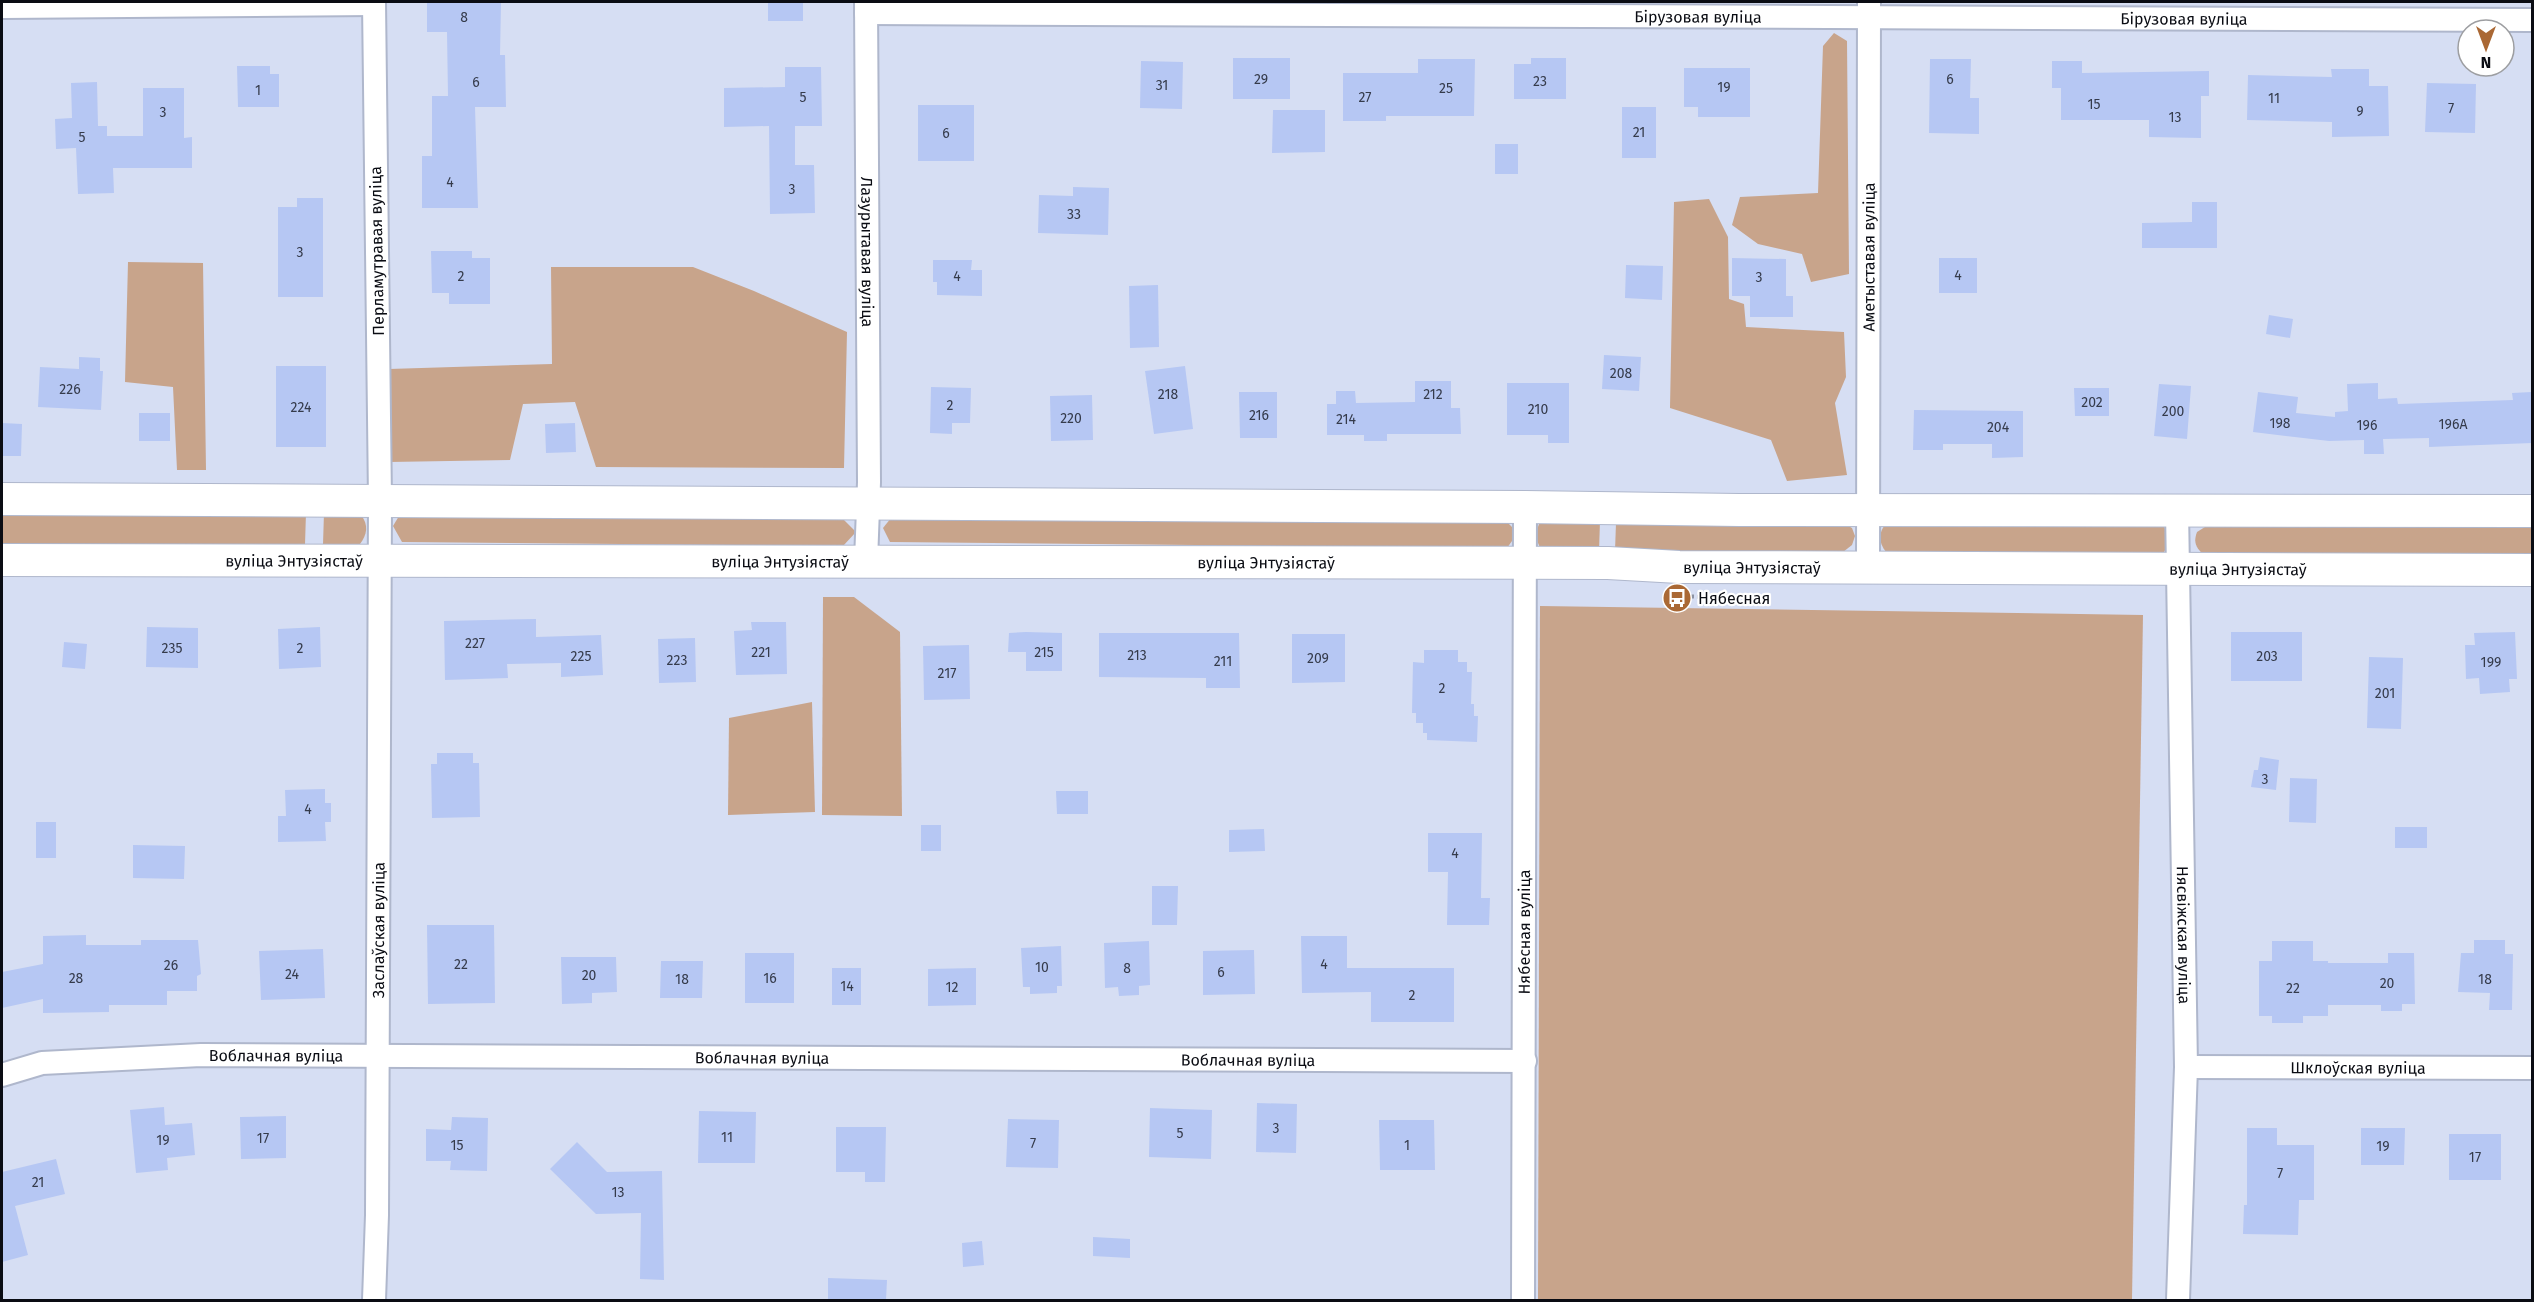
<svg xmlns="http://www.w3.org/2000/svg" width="2534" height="1302" viewBox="0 0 2534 1302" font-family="'Fira Sans',sans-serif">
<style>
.green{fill:#c8a48b}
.building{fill:#b6c7f3}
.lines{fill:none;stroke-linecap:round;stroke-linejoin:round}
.street-casing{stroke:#afb7cc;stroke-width:26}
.secondary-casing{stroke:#afb7cc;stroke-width:34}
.path{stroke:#8d93a3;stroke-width:4;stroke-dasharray:3 3;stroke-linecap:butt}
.street{stroke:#fff;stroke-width:22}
.secondary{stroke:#fff;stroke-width:32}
.labels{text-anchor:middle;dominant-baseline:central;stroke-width:4.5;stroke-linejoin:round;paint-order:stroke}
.number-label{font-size:14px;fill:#353b4b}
.street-label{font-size:16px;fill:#0a0c13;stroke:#fff}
.poi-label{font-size:16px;fill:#0a0c13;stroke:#fff;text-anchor:start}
</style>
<rect width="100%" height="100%" fill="#d6def3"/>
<g class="green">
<polygon points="1834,33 1847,41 1849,274 1811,282 1802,254 1758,244 1732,225 1740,197 1818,193 1823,46"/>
<polygon points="1709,199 1728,237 1729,299 1744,304 1746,327 1844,332 1846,377 1835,403 1847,475 1787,481 1771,440 1670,408 1674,202"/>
<polygon points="128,262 203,263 206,470 177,470 173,387 125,382"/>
<polygon points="551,267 693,267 754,291 847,332 844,468 596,467 575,402 523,404 510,460 389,462 389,369 552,364"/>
<polygon points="402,511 844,520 856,532 843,546 402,542 393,526"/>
<polygon points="2,512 306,512 305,544 2,544"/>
<path d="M324,512L361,515C369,525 367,535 360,544L323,545Z"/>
<polygon points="891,518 1506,521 1513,528 1512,541 1507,548 890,542 883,528"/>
<path d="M1541,520L1600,521L1599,551H1542C1535,540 1535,531 1541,520Z"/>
<path d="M1887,522L2162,523C2169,534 2169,544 2163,554L1886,552C1878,541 1878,533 1887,522Z"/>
<polygon points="1616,523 1843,523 1852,528 1855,536 1852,545 1843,552 1615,551"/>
<path d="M2205,527H2532V557L2205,556C2196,548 2193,543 2197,532Z"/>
<polygon points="823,597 854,597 900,632 902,816 822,815"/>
<polygon points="1540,606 2143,615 2132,1300 1538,1300"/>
<polygon points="812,702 815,812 728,815 729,718"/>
</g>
<g class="building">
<polygon points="427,2 501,2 500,55 505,55 506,107 475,107 478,208 422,208 422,156 432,156 432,96 448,96 447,32 427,32"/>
<rect x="768" y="2" width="35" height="19"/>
<rect x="1233" y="58" width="57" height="41"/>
<polygon points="1531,58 1566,58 1566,99 1514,99 1514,64 1531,64"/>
<polygon points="1418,59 1475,59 1474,116 1386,116 1386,121 1343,121 1343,73 1418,73"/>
<polygon points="1930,59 1971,59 1970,98 1979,98 1979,134 1929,133"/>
<polygon points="1141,61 1183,62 1182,109 1140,108"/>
<polygon points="2052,61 2082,61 2082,73 2209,71 2209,96 2201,96 2201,138 2149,137 2149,120 2061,120 2061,88 2052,88"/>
<polygon points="237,66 270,66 270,74 279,74 279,107 238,107"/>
<polygon points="785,67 821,67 822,126 795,126 795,165 814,165 815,213 770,214 769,126 724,127 724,88 785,87"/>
<polygon points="1684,68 1750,68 1750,117 1698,117 1698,107 1684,107"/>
<polygon points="2331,69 2369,69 2369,86 2388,86 2389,136 2332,137 2332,122 2247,120 2248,75 2332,77"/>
<polygon points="97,82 98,126 107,126 107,136 143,136 143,88 184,88 184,138 192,137 192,168 113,168 114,193 78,194 76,148 56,149 55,119 72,118 71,83"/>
<polygon points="2427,83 2476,84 2475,133 2425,132"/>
<rect x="918" y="105" width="56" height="56"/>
<rect x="1622" y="107" width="34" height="51"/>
<polygon points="1273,110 1325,110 1325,152 1272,153"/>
<rect x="1495" y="144" width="23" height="30"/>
<polygon points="1073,187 1109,188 1108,235 1038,233 1039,195 1073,196"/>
<polygon points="297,198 323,198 323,297 278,297 278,207 297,207"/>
<polygon points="2192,202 2217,202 2217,248 2142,248 2142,223 2192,222"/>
<polygon points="431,251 472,251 472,258 490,258 490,304 449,304 449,293 432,293"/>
<polygon points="1732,258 1786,259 1786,296 1793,296 1793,317 1750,317 1750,296 1732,296"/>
<rect x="1939" y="258" width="38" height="35"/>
<polygon points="933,260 972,260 971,270 982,270 982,296 937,295 937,282 933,282"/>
<polygon points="1626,265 1663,266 1662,300 1625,298"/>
<polygon points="1158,285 1159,347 1130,348 1129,286"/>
<polygon points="2269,315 2293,319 2290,338 2266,334"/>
<polygon points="1604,355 1641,357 1639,391 1602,389"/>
<polygon points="79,357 100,358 100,371 103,371 101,410 38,407 40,367 79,369"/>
<rect x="276" y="366" width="50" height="81"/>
<polygon points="1185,366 1193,429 1154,434 1145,371"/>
<polygon points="1415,381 1451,381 1451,408 1460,408 1461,434 1387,434 1387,441 1364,441 1364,435 1327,435 1327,404 1336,404 1336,391 1355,391 1356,403 1415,402"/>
<polygon points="1507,383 1569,383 1569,443 1548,443 1548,435 1507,435"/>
<polygon points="2378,383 2378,399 2397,398 2398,404 2513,400 2512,393 2532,392 2532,443 2429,447 2429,438 2383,439 2384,454 2364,454 2364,440 2329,441 2253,432 2258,392 2298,397 2296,413 2335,417 2335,412 2348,411 2347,384"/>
<polygon points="2159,384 2191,386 2187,439 2154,436"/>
<polygon points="931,387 971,388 970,423 952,423 952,434 930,433"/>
<polygon points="2074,388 2109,388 2109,416 2075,416"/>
<polygon points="1239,392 1277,392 1277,438 1240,438"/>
<polygon points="1092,395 1093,440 1051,441 1050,396"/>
<polygon points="1914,410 2023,411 2023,457 1992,458 1992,444 1943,444 1943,450 1913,450"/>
<rect x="139" y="413" width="31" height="28"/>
<polygon points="2,423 22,424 21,456 2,456"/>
<polygon points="575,423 576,452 546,453 545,424"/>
<polygon points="536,619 536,637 601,635 603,675 561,677 561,663 507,664 508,678 445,680 444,621"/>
<polygon points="751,622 786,622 787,674 736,675 734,631 752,630"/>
<polygon points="147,627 198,628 198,668 146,667"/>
<polygon points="320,627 321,667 279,669 278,629"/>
<polygon points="1026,632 1062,633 1062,671 1026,671 1026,652 1008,652 1009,633"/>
<rect x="2231" y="632" width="71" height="49"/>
<polygon points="2515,632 2517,679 2509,679 2510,692 2480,694 2479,678 2466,679 2465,645 2475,645 2474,633"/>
<polygon points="1099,633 1239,633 1240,688 1206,688 1206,678 1099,677"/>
<polygon points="1292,634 1345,634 1345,682 1292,683"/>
<polygon points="695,638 696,682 659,683 658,639"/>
<polygon points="64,642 87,644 85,669 62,667"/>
<polygon points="969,645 970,699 924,700 923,646"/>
<polygon points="1424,650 1458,650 1458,662 1467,662 1467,672 1472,672 1471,704 1474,704 1474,716 1478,716 1477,742 1427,740 1427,733 1423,733 1423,723 1416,723 1416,713 1412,713 1413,662 1424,663"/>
<polygon points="2369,657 2403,658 2401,729 2367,728"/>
<polygon points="437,753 473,753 473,763 479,763 480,817 432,818 431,764 437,764"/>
<polygon points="2260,757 2279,760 2276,790 2251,787 2254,770 2258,770"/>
<polygon points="2290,778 2317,779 2316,823 2289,822"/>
<polygon points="325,789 325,803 331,803 331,822 325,822 326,841 278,842 278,816 286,816 285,790"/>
<polygon points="1056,791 1088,791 1088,814 1057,814"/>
<rect x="36" y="822" width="20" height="36"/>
<rect x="921" y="825" width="20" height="26"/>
<rect x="2395" y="827" width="32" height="21"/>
<polygon points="1264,829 1265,851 1229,852 1229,830"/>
<polygon points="1428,833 1482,833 1481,898 1490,898 1489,925 1447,925 1448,872 1428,872"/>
<polygon points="133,845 185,846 184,879 133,878"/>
<polygon points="1152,886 1178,886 1177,925 1152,925"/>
<polygon points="427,925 494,925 495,1003 428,1004"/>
<polygon points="86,935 86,945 141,945 141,940 198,940 201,974 197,976 197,991 167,991 167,1005 109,1005 109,1012 43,1013 43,999 2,1008 2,972 43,964 43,936"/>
<polygon points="1301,936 1347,936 1347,968 1454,968 1454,1022 1371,1022 1371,992 1302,993"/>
<polygon points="2474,940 2505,940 2505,954 2513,954 2512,1010 2489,1010 2490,993 2458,992 2461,953 2474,953"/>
<polygon points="1149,941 1150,985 1139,986 1139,995 1119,996 1118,987 1105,988 1104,943"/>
<polygon points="2272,941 2313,941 2313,961 2328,961 2328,963 2388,963 2388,953 2414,953 2415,1004 2402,1004 2402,1011 2381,1011 2381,1005 2328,1005 2328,1016 2303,1016 2303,1023 2272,1023 2272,1016 2259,1016 2259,961 2272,961"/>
<polygon points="1061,946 1062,986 1057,986 1057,993 1030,994 1030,987 1023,987 1021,948"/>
<polygon points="323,949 325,998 261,1000 259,951"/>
<polygon points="1254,950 1255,994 1203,995 1203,951"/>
<rect x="745" y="953" width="49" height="50"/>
<polygon points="561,957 616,957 617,992 592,993 592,1003 562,1004"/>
<polygon points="661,961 703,961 702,998 660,998"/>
<rect x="832" y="968" width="29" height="37"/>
<polygon points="976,968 976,1005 928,1006 928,969"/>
<polygon points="1257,1103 1297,1104 1296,1153 1256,1152"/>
<polygon points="164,1107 165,1125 192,1123 195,1155 167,1158 168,1170 136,1173 130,1110"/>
<polygon points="1150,1108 1212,1110 1211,1159 1149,1157"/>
<polygon points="699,1111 756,1112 755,1163 698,1163"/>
<polygon points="286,1116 286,1158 241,1159 240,1117"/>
<polygon points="452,1117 488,1118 487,1171 450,1170 451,1161 426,1161 426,1129 451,1130"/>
<polygon points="1008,1119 1059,1120 1058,1168 1006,1167"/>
<polygon points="1379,1120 1434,1120 1435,1170 1380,1170"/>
<polygon points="836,1127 886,1127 885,1182 865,1182 865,1172 836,1172"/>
<polygon points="2247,1128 2277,1128 2277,1145 2314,1145 2314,1200 2299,1200 2298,1235 2243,1234 2244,1205 2247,1205"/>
<polygon points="2361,1128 2405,1128 2404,1165 2361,1165"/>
<rect x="2449" y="1134" width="52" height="46"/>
<polygon points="577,1142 607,1172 662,1171 664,1280 640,1279 641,1213 596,1214 550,1169"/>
<polygon points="56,1159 65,1194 15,1206 28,1255 2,1262 2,1172"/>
<polygon points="1093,1237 1130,1239 1130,1258 1093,1256"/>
<polygon points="982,1241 984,1265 963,1267 962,1243"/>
<polygon points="828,1278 887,1280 886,1300 828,1300"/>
</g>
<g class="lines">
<g class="street-casing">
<g id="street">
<path id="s1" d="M866,2L869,482L866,561"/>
<polyline points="2,7 374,4"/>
<path id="s2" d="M866,13L2532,20"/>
<path id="s3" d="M2177,509L2186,1067L2178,1300"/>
<path id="s4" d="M1868,567L1869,2"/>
<path id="s5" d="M2186,1067L2532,1068"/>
<path id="s6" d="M2,1075L42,1063L201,1055L1525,1061"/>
<path id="s7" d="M374,1300L377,1215L380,500L374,2"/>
<path id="s8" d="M1523,1300L1525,507"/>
</g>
</g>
<g class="secondary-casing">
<g id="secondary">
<polyline points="2,499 1525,507 1739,510 2532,511"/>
<path id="s9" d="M2,560L1608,563L1679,567L2532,570"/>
</g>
</g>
<polyline class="path" points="1667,596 1713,597"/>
<use href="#street" class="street"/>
<use href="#secondary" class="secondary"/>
</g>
<defs>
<g id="bus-disc" transform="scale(1.5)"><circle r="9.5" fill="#aa6834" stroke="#fff"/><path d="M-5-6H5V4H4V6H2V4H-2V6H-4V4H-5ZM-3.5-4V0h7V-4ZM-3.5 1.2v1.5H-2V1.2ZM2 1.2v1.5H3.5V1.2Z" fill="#fff"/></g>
</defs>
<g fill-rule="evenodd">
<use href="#bus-disc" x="1677" y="598"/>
</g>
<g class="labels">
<g class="number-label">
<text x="464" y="17">8</text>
<text x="1261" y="79">29</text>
<text x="1950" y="79">6</text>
<text x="1540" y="81">23</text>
<text x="476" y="82">6</text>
<text x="1162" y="85">31</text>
<text x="1724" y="87">19</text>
<text x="1446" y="88">25</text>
<text x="258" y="90">1</text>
<text x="803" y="97">5</text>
<text x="1365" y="97">27</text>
<text x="2274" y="98">11</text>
<text x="2094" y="104">15</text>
<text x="2451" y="108">7</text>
<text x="2360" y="111">9</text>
<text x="163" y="112">3</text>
<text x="2175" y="117">13</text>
<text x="1639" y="132">21</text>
<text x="946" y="133">6</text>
<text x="82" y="137">5</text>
<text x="450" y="182">4</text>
<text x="792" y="189">3</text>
<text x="1074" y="214">33</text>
<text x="300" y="252">3</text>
<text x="1958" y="275">4</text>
<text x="461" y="276">2</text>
<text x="957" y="276">4</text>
<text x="1759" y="277">3</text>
<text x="1621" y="373">208</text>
<text x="70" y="389">226</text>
<text x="1168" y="394">218</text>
<text x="1433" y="394">212</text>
<text x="2092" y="402">202</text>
<text x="950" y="405">2</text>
<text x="301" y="407">224</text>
<text x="1538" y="409">210</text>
<text x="2173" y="411">200</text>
<text x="1259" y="415">216</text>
<text x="1071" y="418">220</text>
<text x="1346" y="419">214</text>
<text x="2280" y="423">198</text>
<text x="2453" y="424">196А</text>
<text x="2367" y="425">196</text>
<text x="1998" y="427">204</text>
<text x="475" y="643">227</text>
<text x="172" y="648">235</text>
<text x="300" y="648">2</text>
<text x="761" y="652">221</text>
<text x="1044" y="652">215</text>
<text x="1137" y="655">213</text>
<text x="581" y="656">225</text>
<text x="2267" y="656">203</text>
<text x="1318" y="658">209</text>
<text x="677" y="660">223</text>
<text x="1223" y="661">211</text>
<text x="2491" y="662">199</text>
<text x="947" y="673">217</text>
<text x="1442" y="688">2</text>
<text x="2385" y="693">201</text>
<text x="2265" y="779">3</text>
<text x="308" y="809">4</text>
<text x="1455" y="853">4</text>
<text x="461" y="964">22</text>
<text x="1324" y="964">4</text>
<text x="171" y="965">26</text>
<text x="1042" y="967">10</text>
<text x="1127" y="968">8</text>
<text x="1221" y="972">6</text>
<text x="292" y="974">24</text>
<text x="589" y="975">20</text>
<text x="76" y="978">28</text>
<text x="770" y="978">16</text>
<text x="682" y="979">18</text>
<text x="2485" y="979">18</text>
<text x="2387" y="983">20</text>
<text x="847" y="986">14</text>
<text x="952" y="987">12</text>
<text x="2293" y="988">22</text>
<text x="1412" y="995">2</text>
<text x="1276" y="1128">3</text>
<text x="1180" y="1133">5</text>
<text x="727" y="1137">11</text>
<text x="263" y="1138">17</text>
<text x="163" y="1140">19</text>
<text x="1033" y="1143">7</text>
<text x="457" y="1145">15</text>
<text x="1407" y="1145">1</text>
<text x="2383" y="1146">19</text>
<text x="2475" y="1157">17</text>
<text x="2280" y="1173">7</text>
<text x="38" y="1182">21</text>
<text x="618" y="1192">13</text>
</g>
<g class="street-label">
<text stroke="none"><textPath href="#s2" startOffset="832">Бірузовая вуліца</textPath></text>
<text stroke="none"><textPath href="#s2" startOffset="1318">Бірузовая вуліца</textPath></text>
<text transform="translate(377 251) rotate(-91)">Перламутравая вуліца</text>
<text stroke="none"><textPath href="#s1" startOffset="250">Лазурытавая вуліца</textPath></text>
<text stroke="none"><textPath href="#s4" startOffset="310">Аметыставая вуліца</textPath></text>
<text stroke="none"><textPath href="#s9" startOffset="292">вуліца Энтузіястаў</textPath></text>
<text stroke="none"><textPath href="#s9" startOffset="778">вуліца Энтузіястаў</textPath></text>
<text stroke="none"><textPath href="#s9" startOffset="1264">вуліца Энтузіястаў</textPath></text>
<text stroke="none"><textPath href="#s9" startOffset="1750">вуліца Энтузіястаў</textPath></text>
<text stroke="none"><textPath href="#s9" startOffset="2236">вуліца Энтузіястаў</textPath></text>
<text stroke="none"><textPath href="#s7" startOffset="370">Заслаўская вуліца</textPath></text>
<text stroke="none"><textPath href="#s8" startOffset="368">Нябесная вуліца</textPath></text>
<text stroke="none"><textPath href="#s3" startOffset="426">Нясвіжская вуліца</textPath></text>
<text stroke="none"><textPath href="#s6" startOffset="276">Воблачная вуліца</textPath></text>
<text stroke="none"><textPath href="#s6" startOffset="762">Воблачная вуліца</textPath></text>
<text stroke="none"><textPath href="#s6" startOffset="1248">Воблачная вуліца</textPath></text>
<text stroke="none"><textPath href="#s5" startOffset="172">Шклоўская вуліца</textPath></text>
</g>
<g class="poi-label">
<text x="1698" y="598">Нябесная</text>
</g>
</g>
<rect width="2534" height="1302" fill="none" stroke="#0a0c13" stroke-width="6"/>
<g transform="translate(2486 48) rotate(180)"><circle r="28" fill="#ffffff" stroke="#9d9ea1" stroke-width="1.5"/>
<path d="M0-4.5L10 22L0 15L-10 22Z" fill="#aa6834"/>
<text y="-9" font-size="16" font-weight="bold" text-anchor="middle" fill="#0a0c13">N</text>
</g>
</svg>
